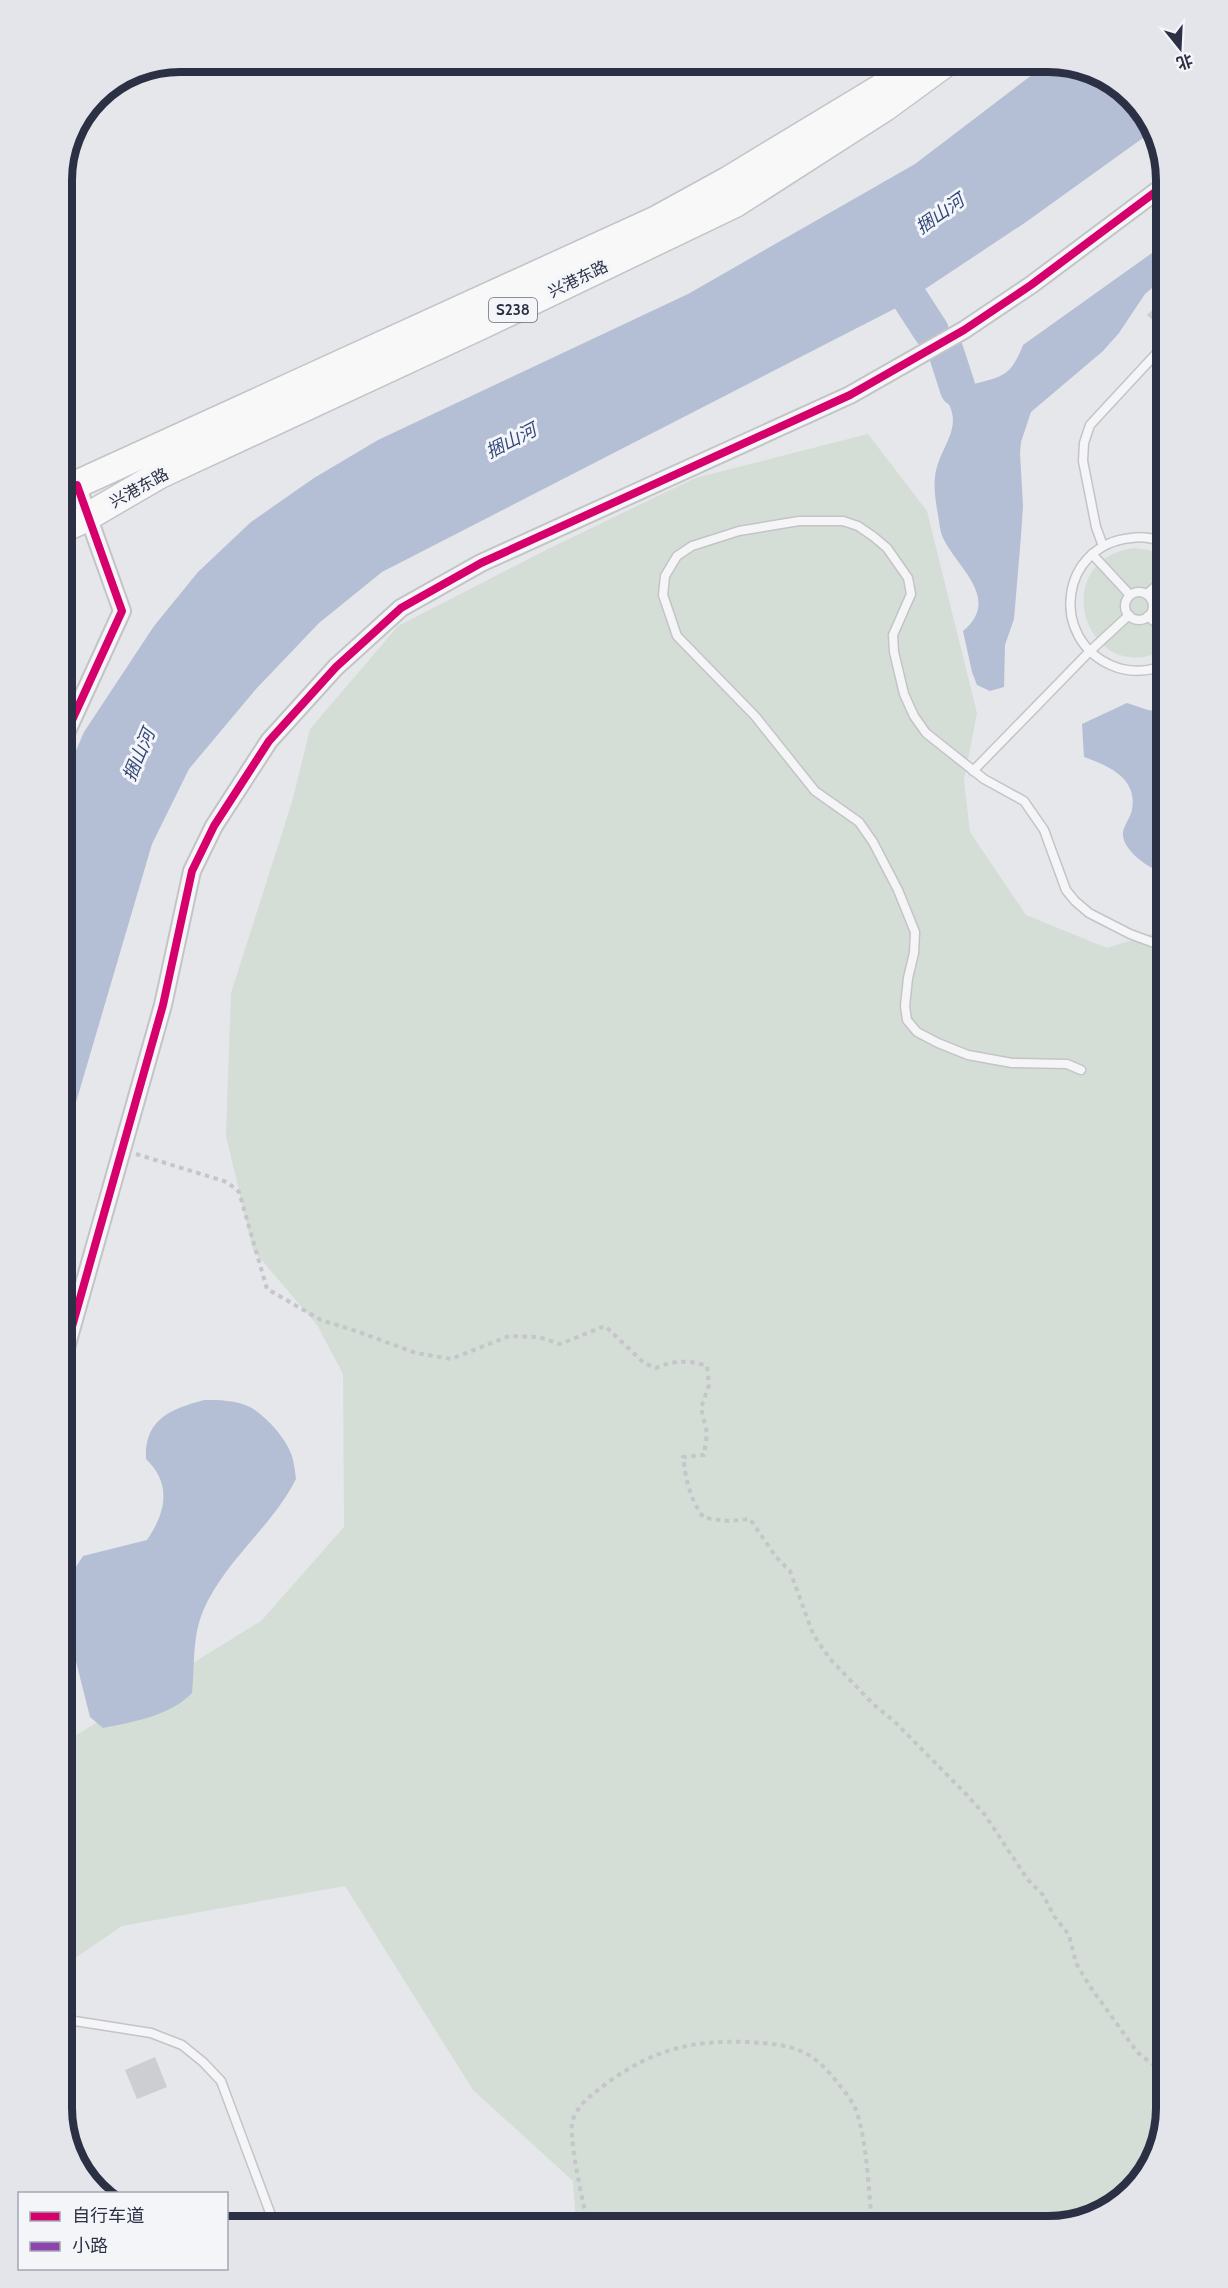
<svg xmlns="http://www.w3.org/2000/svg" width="1228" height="2288" viewBox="0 0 1228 2288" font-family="Cabin,'Noto Sans SC',sans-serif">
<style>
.green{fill:#d4ded6}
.water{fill:#b4bfd5}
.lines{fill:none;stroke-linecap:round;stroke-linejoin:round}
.river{stroke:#b4bfd5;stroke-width:36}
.building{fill:#cdced2}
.lane-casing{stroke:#c3c4c8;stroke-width:11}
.street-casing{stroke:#c3c4c8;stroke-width:20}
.primary-casing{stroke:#c2c4c8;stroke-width:30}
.path{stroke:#c5c5ca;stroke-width:4;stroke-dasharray:4.5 4.5;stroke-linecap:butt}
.lane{stroke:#f5f5f7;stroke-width:8}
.street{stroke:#f5f5f7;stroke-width:16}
.primary{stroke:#f8f8f8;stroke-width:27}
.quiet{stroke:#8e44ad;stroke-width:6;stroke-dasharray:12 6;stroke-linecap:butt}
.cycleway-casing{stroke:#f4f5f9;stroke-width:11}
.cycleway{stroke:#d6006c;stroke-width:8}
.labels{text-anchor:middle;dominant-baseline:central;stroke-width:6;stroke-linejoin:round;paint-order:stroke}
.shield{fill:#f4f5f9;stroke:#676b7b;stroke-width:1.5}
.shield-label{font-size:15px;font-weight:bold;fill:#2b3045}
.street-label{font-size:16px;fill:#2b3045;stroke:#f4f5f9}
.water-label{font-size:18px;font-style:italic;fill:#33487a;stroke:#f4f5f9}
.rim{fill:none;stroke:#2b3045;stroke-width:8}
</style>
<rect width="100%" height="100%" fill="#e6e7ea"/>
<g class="green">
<polygon points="868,434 927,511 977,713 964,780 970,832 1026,915 1107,948 1166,929 1166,2108 1146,2174 1093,2217 1048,2226 576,2226 573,2181 473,2090 345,1886 122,1926 62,1967 62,1744 261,1621 344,1527 343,1374 317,1325 253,1250 226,1136 231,993 292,802 310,729 398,626 546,550 695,478"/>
<path d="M1134,548L1149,550L1166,557V649C1088,692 1043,561 1134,548Z"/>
</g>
<g class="water">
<polygon points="1049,62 1056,62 1120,86 1154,130 1026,222 898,307 382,572 319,623 256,689 189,769 152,844 62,1150 62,783 84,732 154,626 198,572 251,522 314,478 378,440 688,294 915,164"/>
<path d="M1166,243V276L1145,294L1119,333L1103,351L1031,412L1021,442L1020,453L1023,506L1021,536L1014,619L1005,645L1004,687L990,691L977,685L972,672L963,631C1007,595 944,559 940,528C938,512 933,493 935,477C939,444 970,425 940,392L966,378L974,384C1005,376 1011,375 1023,345Z"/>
<path d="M1127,703L1148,710L1166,712V871C1152,873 1123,850 1123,835C1122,827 1131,818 1132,809C1138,778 1107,765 1084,757L1082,724Z"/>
<path d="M204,1400C219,1400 236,1400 250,1407C266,1416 286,1438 292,1456C294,1463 295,1471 296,1479C272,1527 225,1560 203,1611C192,1637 195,1666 192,1693C170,1716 133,1722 103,1728L90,1717L62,1606V1588L83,1556L147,1540C166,1512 172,1484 146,1459C144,1419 171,1409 204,1400Z"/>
</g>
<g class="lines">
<g class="river">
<polyline points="883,257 931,331"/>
<polyline points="946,352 958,389"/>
</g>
</g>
<g class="building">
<polygon points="1167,296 1167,334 1147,315"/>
<polygon points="155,2057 167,2087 137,2099 125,2070"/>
</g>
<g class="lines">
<g class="lane-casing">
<g id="lane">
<polyline points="1103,546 1096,527 1083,461 1084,443 1090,425 1166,343"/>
<polyline points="1092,554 1130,595"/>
<circle cx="1139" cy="606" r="14"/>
<polyline points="1147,594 1166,577"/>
<polyline points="1148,616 1166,632"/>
<path d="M1166,664C1151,672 1129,673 1113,666C1048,639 1060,545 1131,538C1142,536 1156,538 1166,544"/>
<polyline points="973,771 1090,651 1129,615"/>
<polyline points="1081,1070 1067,1064 1012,1063 968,1055 938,1043 917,1032 907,1020 905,1006 908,978 914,953 915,932 898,890 873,842 859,822 815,791 755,716 677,636 663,595 665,576 677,556 692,546 739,531 799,521 843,521 858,526 874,537 887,548 908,578 911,594 893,635 894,652 904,694 914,716 926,733 984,779 1024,801 1044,830 1066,890 1075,901 1089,913 1130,934 1157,944 1166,941"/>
<polyline points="62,2019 151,2033 182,2045 203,2062 221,2081 275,2226"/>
</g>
</g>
<g class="street-casing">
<g id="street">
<polyline points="62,742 122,611 77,485"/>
<polyline points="62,1362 163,1005 192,871 214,826 269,741 336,667 401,608 481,563 850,395 964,330 1031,285 1166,184"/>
</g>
</g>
<g class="primary-casing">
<g id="primary">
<polyline points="62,491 656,220 727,181 889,83 904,72"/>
<polyline points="62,529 80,521 159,475 482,325 736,203 884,108 947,62"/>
</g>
</g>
<g class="path">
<path d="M136,1154L227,1182L239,1192L267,1289L321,1320L356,1331L416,1353L451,1359L509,1336L539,1337L560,1344L605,1326L644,1363L656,1368C674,1360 690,1360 707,1366L709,1385L701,1408L707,1433L704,1455L683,1457C686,1480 690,1500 704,1518L729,1521L750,1519L776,1557L790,1571L813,1634L830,1659L873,1704L895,1722L965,1793L985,1815L1028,1880L1043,1895L1054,1916L1069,1935L1076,1963L1089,1985L1137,2052L1166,2075"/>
<path d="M588,2226C584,2206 567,2134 573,2119C580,2102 593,2094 607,2083C653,2050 690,2040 747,2042C766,2043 787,2044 805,2053C819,2060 831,2074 841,2087C846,2093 853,2102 856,2110C867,2140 869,2194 872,2226"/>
</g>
<use href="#lane" class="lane"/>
<use href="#street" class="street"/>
<use href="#primary" class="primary"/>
<polyline class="quiet" points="72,2025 70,2141 107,2194"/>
<g class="cycleway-casing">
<g id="cycleway">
<polyline points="62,742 122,611 77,485"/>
<polyline points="62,1362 163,1005 192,871 214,826 269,741 336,667 401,608 481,563 850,395 964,330 1031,285 1166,184"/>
</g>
</g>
<use href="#cycleway" class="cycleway"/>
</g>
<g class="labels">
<rect class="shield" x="489" y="298" width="48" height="24" rx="4.5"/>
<g class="shield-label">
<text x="513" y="310">S238</text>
</g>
<g class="street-label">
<text transform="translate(578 279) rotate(-26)">兴港东路</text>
<text transform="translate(139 488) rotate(-29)">兴港东路</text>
</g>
<g class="water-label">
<text transform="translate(940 214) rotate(-35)">捆山河</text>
<text transform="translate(511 441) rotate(-27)">捆山河</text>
<text transform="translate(139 755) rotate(-67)">捆山河</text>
</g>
</g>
<path d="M0 0H1228V2288H0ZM180 72H1048A108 108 0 0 1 1156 180V2108A108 108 0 0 1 1048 2216H180A108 108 0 0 1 72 2108V180A108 108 0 0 1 180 72Z" fill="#e4e5eb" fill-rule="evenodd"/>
<path class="rim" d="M180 72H1048A108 108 0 0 1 1156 180V2108A108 108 0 0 1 1048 2216H180A108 108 0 0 1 72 2108V180A108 108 0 0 1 180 72Z"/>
<rect x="18" y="2192" width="210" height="78" fill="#f4f5f9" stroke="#a4a6b1" stroke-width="1.5"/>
<rect x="30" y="2212" width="30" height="9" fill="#d6006c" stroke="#a4a6b1" stroke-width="1.5"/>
<text x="72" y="2222" font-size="18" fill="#2b3045">自行车道</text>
<rect x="30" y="2242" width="30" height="9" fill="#8e44ad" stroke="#a4a6b1" stroke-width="1.5"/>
<text x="72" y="2252" font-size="18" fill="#2b3045">小路</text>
<g transform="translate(1180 48) rotate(162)" stroke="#f4f5f9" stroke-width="4.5" paint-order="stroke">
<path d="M0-4.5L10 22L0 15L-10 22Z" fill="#2b3045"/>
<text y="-9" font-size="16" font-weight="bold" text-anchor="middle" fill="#2b3045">北</text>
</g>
</svg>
